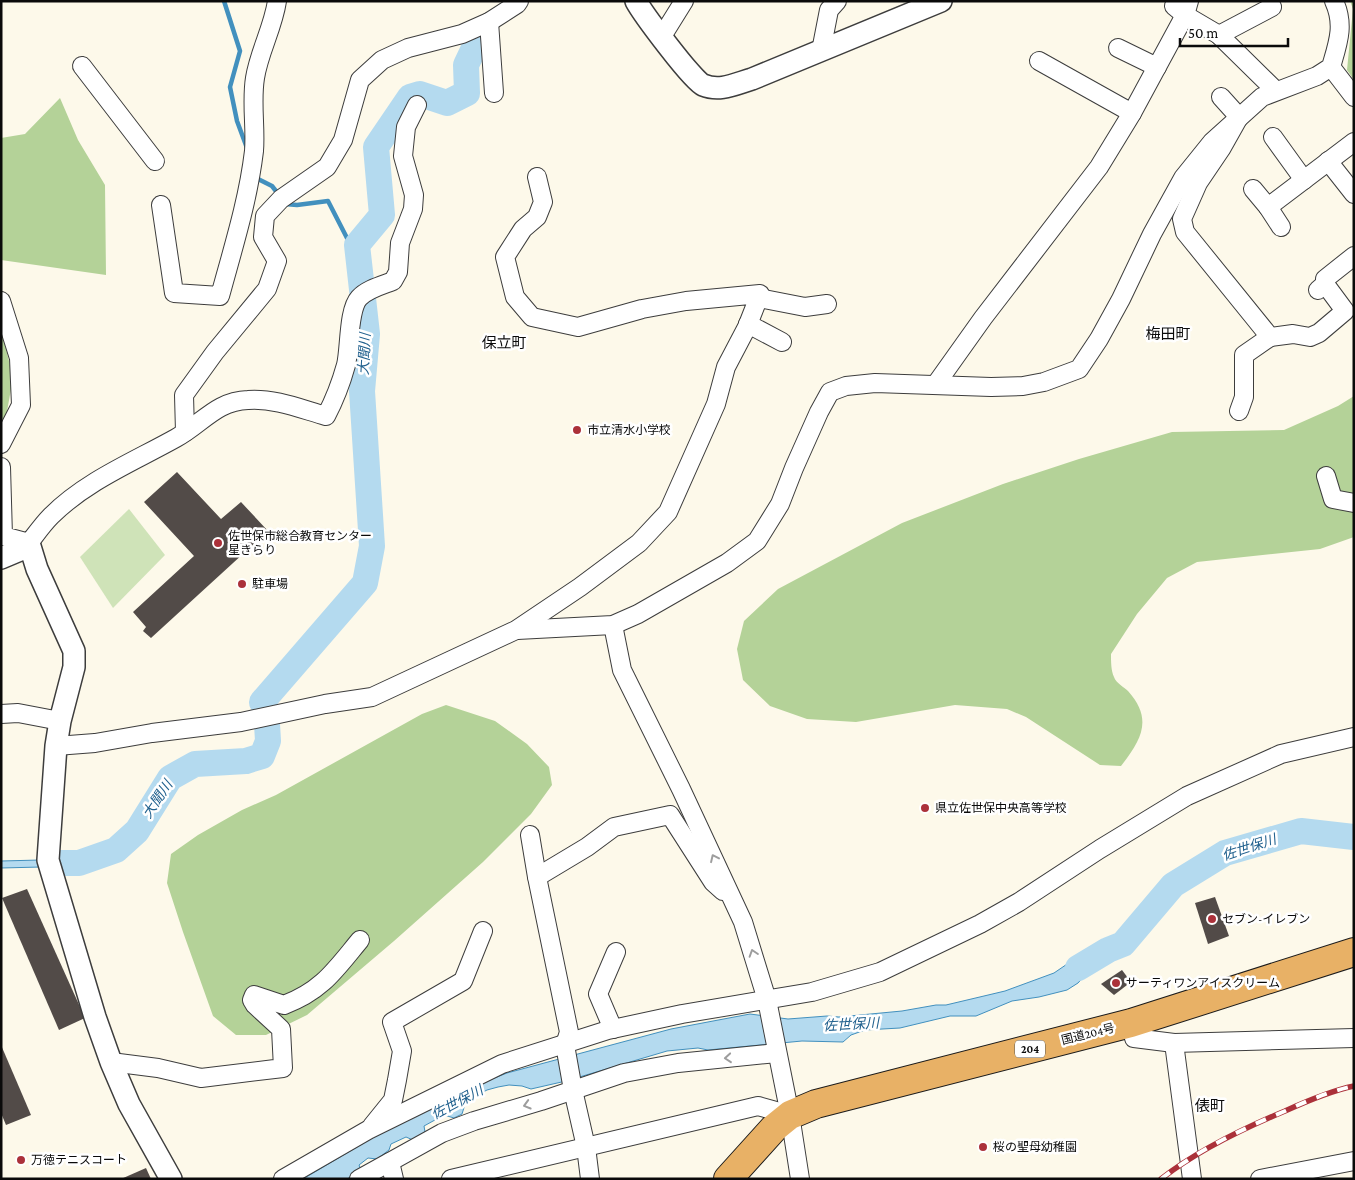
<svg xmlns="http://www.w3.org/2000/svg" width="1355" height="1180" viewBox="0 0 1355 1180" font-family="'Crimson Pro','Noto Sans JP',serif">
<style>
.green{fill:#cfe3b8}
.forest{fill:#b4d298}
.water{fill:#b4daef;stroke:#4290be}
.lines{fill:none;stroke-linecap:round;stroke-linejoin:round}
.stream{stroke:#4290be;stroke-width:4.5}
.river{stroke:#b4daef;stroke-width:26}
.building{fill:#524b48}
.minor-casing{stroke:#3d3d3d;stroke-width:20}
.tertiary-casing{stroke:#3d3d3d;stroke-width:24}
.trunk-casing{stroke:#1b1b1b;stroke-width:30}
.minor{stroke:#fff;stroke-width:18}
.tertiary{stroke:#fff;stroke-width:21}
.trunk{stroke:#e8b166;stroke-width:28}
.rail-casing{stroke:#ab313a;stroke-width:5.5}
.rail{stroke:#fff;stroke-width:4;stroke-dasharray:11;stroke-linecap:butt}
.oneway{stroke:#9d9d9d}
.poi-dot{fill:#ab313a;stroke:#fff;stroke-width:2}
.labels{text-anchor:middle;dominant-baseline:central;stroke-width:5;stroke-linejoin:round;paint-order:stroke}
.shield{fill:#fff;stroke:#545454;stroke-width:1}
.shield-label{font-size:11px;font-weight:bold;fill:#0a0a0a}
.poi-label{font-size:12px;fill:#0a0a0a;stroke:#fff;text-anchor:start}
.street-label{font-size:12px;fill:#0a0a0a;stroke:#fff}
.water-label{font-size:14px;font-style:italic;fill:#21618e;stroke:#fff}
.quarter-label{font-size:15px;fill:#0a0a0a;stroke:#fff}
</style>
<rect width="100%" height="100%" fill="#fdf9ea"/>
<polygon class="green" points="129,509 165,555 113,608 80,557"/>
<g class="forest">
<polygon points="1350,1 1354,1 1354,80 1347,70 1353,9"/>
<polygon points="60,98 78,140 105,185 106,275 1,260 1,138 25,134"/>
<polygon points="1,327 13,378 6,417 1,426"/>
<path d="M1354,396V537L1320,549L1197,562L1167,578L1137,614L1111,654C1111,661 1111,671 1114,677C1116,683 1124,687 1128,691C1153,719 1142,739 1121,766L1100,765L1026,717L1007,709L955,705L856,722L807,719L770,706L743,680L737,649L744,621L778,589L902,523L1003,484L1079,459L1172,432L1284,430L1338,406Z"/>
<polygon points="446,705 495,721 527,744 549,767 552,785 531,814 483,862 394,941 307,1015 266,1035 236,1035 213,1016 183,932 167,883 171,854 198,835 242,810 276,795 422,714"/>
</g>
<g class="water">
<polygon points="40,860 41,867 1,868 1,861"/>
<polygon points="1111,946 1078,983 1067,990 1039,997 1012,1001 976,1016 950,1016 900,1028 865,1030 851,1035 843,1042 802,1041 708,1050 698,1048 667,1051 566,1081 531,1089 522,1086 509,1085 498,1087 487,1090 466,1101 462,1114 454,1118 444,1115 424,1126 425,1132 413,1140 406,1137 391,1144 389,1150 377,1159 368,1158 359,1165 361,1170 347,1179 303,1179 372,1138 487,1081 507,1073 671,1029 750,1014 788,1019 827,1016 839,1017 902,1011 936,1005 946,1005 1005,991 1054,973 1073,960"/>
</g>
<g class="lines">
<g class="stream">
<polyline points="224,1 240,51 230,87 237,121 247,148"/>
<polyline points="257,174 258,179 272,186 279,195"/>
<polyline points="285,204 297,205 328,201 347,238 357,245"/>
</g>
<g class="river">
<polyline points="262,702 365,583 372,546 362,391 367,334 357,245 382,215 376,147 410,97 420,94 447,103 467,93 466,65 475,46"/>
<polyline points="61,863 79,863 116,850 137,831 170,778 195,764 246,761 262,756 268,741 267,724"/>
<polyline points="1078,968 1108,950 1123,944 1173,885 1225,853 1301,831 1354,837"/>
</g>
</g>
<g class="building">
<polygon points="177,472 221,519 241,502 268,531 151,638 143,631 146,627 133,612 194,556 144,502"/>
<polygon points="27,889 85,1018 59,1030 2,898"/>
<polygon points="1215,897 1229,936 1208,944 1195,903"/>
<polygon points="1122,970 1131,982 1114,995 1101,984"/>
<polygon points="1,1045 31,1115 6,1125 1,1113"/>
<polygon points="146,1168 151,1179 121,1179"/>
</g>
<g class="lines">
<g class="minor-casing">
<g id="minor">
<polyline points="1174,6 1185,15 1219,35 1276,91"/>
<polyline points="489,22 494,93"/>
<polyline points="1219,35 1272,7"/>
<polyline points="661,38 684,1"/>
<polyline points="1118,48 1157,67"/>
<polyline points="821,51 829,10 837,1"/>
<polyline points="1039,61 1132,113"/>
<polyline points="82,66 155,161"/>
<polyline points="1331,67 1354,97"/>
<polyline points="1221,97 1239,117 1221,149 1198,183 1182,219 1185,232 1270,337 1293,334 1310,337 1319,333 1345,311 1325,284"/>
<polyline points="1273,137 1304,180"/>
<polyline points="1328,161 1354,194"/>
<polyline points="1253,189 1268,207 1354,142"/>
<path d="M161,205L174,293L220,296C233,248 248,201 254,151C256,128 251,102 255,78C259,52 273,28 277,1"/>
<polyline points="1268,207 1281,227"/>
<polyline points="1318,290 1325,284 1325,279 1354,256"/>
<polyline points="759,298 805,307 827,304"/>
<polyline points="1,301 19,358 21,405 1,444"/>
<polyline points="748,324 782,342"/>
<polyline points="936,384 983,318 1099,167 1132,113 1185,15 1189,1"/>
<polyline points="1239,411 1244,397 1244,355 1270,337"/>
<polyline points="185,432 184,395 215,352 267,289 277,261 263,237 265,216 281,199 327,167 343,140 360,80 382,60 408,48 462,34 489,22 517,4 519,1"/>
<path d="M1,467L3,536L29,543C36,534 43,524 51,516C86,481 133,462 176,438C202,424 216,401 248,400C275,398 301,409 326,416C335,399 341,383 346,365C350,349 348,310 359,298C367,289 383,285 393,281L398,272L400,243L413,209L414,195L403,156L406,127L417,105"/>
<polyline points="1326,476 1333,499 1354,503"/>
<polyline points="613,625 622,670 681,789 743,922 767,1000 790,1115 800,1179"/>
<path d="M517,630L613,625L638,614L727,563L757,541L780,504L794,468L819,412L830,392L846,386L875,383L991,387L1023,386L1044,382L1079,369L1099,339L1121,299L1152,234L1183,178L1212,142L1262,97L1317,76L1331,67C1338,43 1345,25 1334,1"/>
<polyline points="1,714 18,713 60,721"/>
<polyline points="56,746 95,743 152,733 241,722 325,704 372,697 516,630 580,587 639,543 668,512 716,404 726,367 747,327 760,294 686,301 642,309 578,327 532,317 515,297 505,257 523,229 537,217 543,202 537,177"/>
<polyline points="530,835 537,877 569,1032 565,1045 573,1090 586,1147 590,1179"/>
<polyline points="537,877 587,847 614,827 670,815 713,882 723,891"/>
<polyline points="1131,1023 1134,1038 1174,1043 1354,1038"/>
<polyline points="613,1029 598,994 616,952"/>
<polyline points="1174,1043 1192,1179"/>
<path d="M111,1062L158,1068L201,1078L283,1068L281,1029L255,1005L252,1000L254,995L284,1005C322,991 336,969 360,940"/>
<polyline points="372,1126 393,1100 397,1080 402,1051 392,1022 463,981 483,931"/>
<polyline points="390,1162 394,1179"/>
<polyline points="283,1179 368,1130 502,1064 608,1030 682,1014 812,992 880,972 980,924 1019,902 1100,849 1187,796 1281,754 1354,737"/>
<polyline points="359,1179 442,1133 474,1121 541,1101 624,1073 678,1063 777,1053"/>
<polyline points="451,1179 758,1106 790,1115"/>
<polyline points="1260,1179 1354,1161"/>
</g>
</g>
<g class="tertiary-casing">
<g id="tertiary">
<path d="M636,1C643,14 693,81 703,85C720,92 735,84 752,79L941,1"/>
<polyline points="1,558 20,550 29,543 37,569 74,651 74,667 60,721 56,746 48,860 95,1017 111,1062 129,1104 171,1179"/>
</g>
</g>
<g class="trunk-casing">
<polyline id="trunk" points="728,1179 774,1128 790,1115 816,1104 1131,1023 1354,952"/>
</g>
<use href="#minor" class="minor"/>
<use href="#tertiary" class="tertiary"/>
<use href="#trunk" class="trunk"/>
<g class="rail-casing">
<path id="rail" d="M1161,1179C1198,1150 1242,1129 1285,1111C1307,1101 1330,1091 1354,1086"/>
</g>
<use href="#rail" class="rail"/>
</g>
<defs><path id="oneway-chevron" d="M-2-3.5L2.5 0L-2 3.5" fill="none" stroke-width="1.6" stroke-linecap="round" stroke-linejoin="round" transform="scale(1.25)"/></defs>
<g class="oneway">
<use href="#oneway-chevron" transform="translate(714 858) rotate(-115)"/>
<use href="#oneway-chevron" transform="translate(753 953) rotate(-108)"/>
<use href="#oneway-chevron" transform="translate(728 1058) rotate(175)"/>
<use href="#oneway-chevron" transform="translate(527 1105) rotate(164)"/>
</g>
<g class="poi-dot">
<circle cx="577" cy="430" r="5"/>
<circle cx="218" cy="543" r="5"/>
<circle cx="242" cy="584" r="5"/>
<circle cx="925" cy="808" r="5"/>
<circle cx="1212" cy="919" r="5"/>
<circle cx="1116" cy="983" r="5"/>
<circle cx="983" cy="1147" r="5"/>
<circle cx="21" cy="1160" r="5"/>
</g>
<g class="labels">
<rect class="shield" x="1015" y="1040.5" width="30" height="17" rx="4"/>
<g class="shield-label">
<text x="1030" y="1049">204</text>
</g>
<g class="poi-label">
<text x="587" y="430">市立清水小学校</text>
<text x="228" y="536">佐世保市総合教育センター<tspan x="228" dy="14">星きらり</tspan></text>
<text x="252" y="584">駐車場</text>
<text x="935" y="808">県立佐世保中央高等学校</text>
<text x="1222" y="919">セブン-イレブン</text>
<text x="1126" y="983">サーティワンアイスクリーム</text>
<text x="993" y="1147">桜の聖母幼稚園</text>
<text x="31" y="1160">万徳テニスコート</text>
</g>
<g class="street-label">
<text transform="translate(1088 1034) rotate(-14)">国道204号</text>
</g>
<g class="water-label">
<text transform="translate(364 354) rotate(-87)">大聞川</text>
<text transform="translate(157 799) rotate(-56)">大聞川</text>
<text transform="translate(1249 847) rotate(-18)">佐世保川</text>
<text transform="translate(851 1024) rotate(-3)">佐世保川</text>
<text transform="translate(457 1102) rotate(-28)">佐世保川</text>
</g>
<g class="quarter-label">
<text x="1168" y="334">梅田町</text>
<text x="504" y="343">保立町</text>
<text x="1210" y="1106">俵町</text>
</g>
</g>
<rect width="1355" height="1180" fill="none" stroke="#0a0a0a" stroke-width="5"/>
<path d="M1180 38v8h108v-8" fill="none" stroke="#0a0a0a" stroke-width="2.5"/>
<text x="1188" y="38" font-size="15" fill="#0a0a0a" stroke="#ffffff" stroke-width="4" paint-order="stroke">50 m</text>
</svg>
